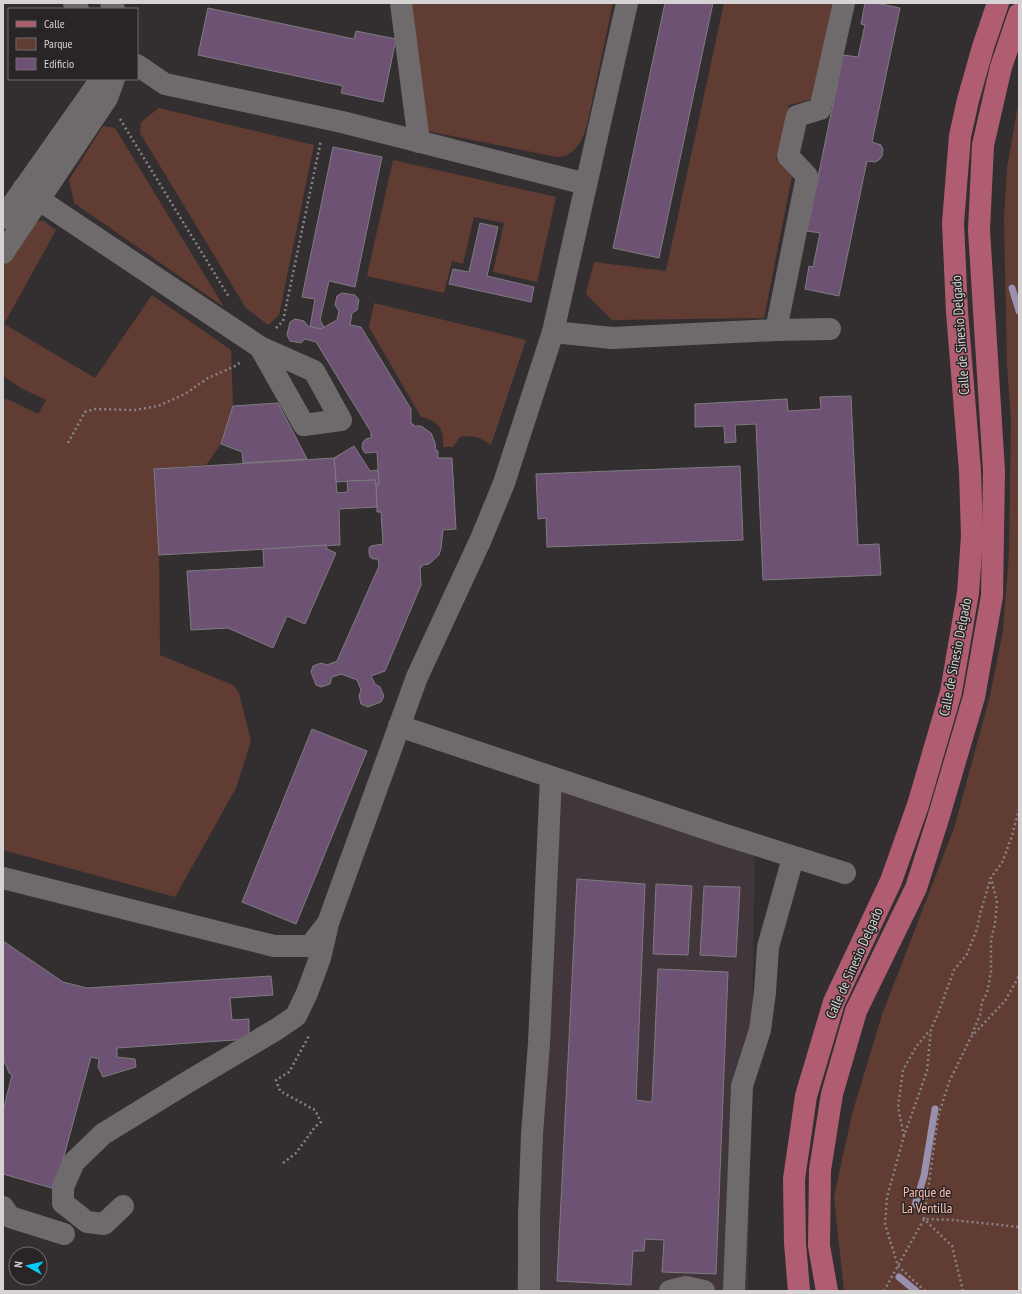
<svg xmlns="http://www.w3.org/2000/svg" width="1022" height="1294" viewBox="0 0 1022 1294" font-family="'PT Sans Narrow',sans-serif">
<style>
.built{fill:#40363b}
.green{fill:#613c33}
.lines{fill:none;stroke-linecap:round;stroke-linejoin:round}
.stream{stroke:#9890ae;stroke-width:7}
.building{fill:#6e5274;stroke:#7e7c7f}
.path{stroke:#878485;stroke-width:2.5;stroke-dasharray:2 3;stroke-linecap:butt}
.minor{stroke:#6f6b6d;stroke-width:22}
.major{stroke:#b05d71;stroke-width:22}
.labels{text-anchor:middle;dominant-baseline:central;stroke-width:3;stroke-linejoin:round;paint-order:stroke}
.street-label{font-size:14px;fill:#d6d3d4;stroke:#292527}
.park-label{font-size:14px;fill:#fcbeaf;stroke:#292527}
</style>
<rect width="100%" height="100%" fill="#332f31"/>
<polygon class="built" points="551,777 755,845 748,1291 516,1291"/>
<g class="green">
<path d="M402,3H613L587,125C583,140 574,157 557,157L422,130Z"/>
<polygon points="724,3 835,3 814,99 789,105 776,159 792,176 764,318 612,320 586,294 594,262 666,271"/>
<polygon points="1019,99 1019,1291 844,1291 834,1197 852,1114 882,1015 954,828 990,696 1003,630 1009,554 1011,420 1007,365 1004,219 1007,168"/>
<polygon points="159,108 314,145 279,315 268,325 246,308 140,133 141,122"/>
<polygon points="103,126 115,128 224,307 74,203 69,180"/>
<polygon points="393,160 556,197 537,282 493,272 504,223 474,217 463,264 452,261 444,293 367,276"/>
<polygon points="42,220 56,230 4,324 95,378 152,295 231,350 233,406 221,444 206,465 154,469 159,555 160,655 233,685 239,693 251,741 236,788 175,897 3,850 3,398 16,403 38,414 46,400 21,388 3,376 3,266 33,224"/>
<path d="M374,303L526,340L491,445C479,437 474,435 460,437L453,447H443C444,428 439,421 421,417L369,327Z"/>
</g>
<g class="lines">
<g class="stream">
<polyline points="1012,288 1019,311"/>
<polyline points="915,1205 924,1176 935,1109"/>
<polyline points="899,1277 916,1291"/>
</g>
</g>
<g class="building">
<polygon points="665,3 713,3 659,258 613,248"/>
<polygon points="865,3 876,3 900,8 872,142 881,145 883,150 882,156 879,160 875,162 867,161 839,296 805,289 809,266 813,267 820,233 807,231 843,55 858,57 865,25 861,24"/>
<polygon points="208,8 354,39 356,31 396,39 383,102 341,93 343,86 198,55"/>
<polygon points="333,147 382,157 355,287 329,281 320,320 324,327 321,329 310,327 315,299 302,297"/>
<polygon points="480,223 498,227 487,276 534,287 531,302 449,284 453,269 469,272"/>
<polygon points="342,293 355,295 359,300 357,310 352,313 350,325 361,327 411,409 411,424 413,424 414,426 421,426 431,433 435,443 436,451 438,451 438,458 452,458 456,529 443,530 441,548 439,555 429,564 422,565 422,567 420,567 421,585 385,671 371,676 375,684 380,687 384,696 381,702 368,707 361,704 359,696 361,690 357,680 341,674 332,677 330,684 321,687 316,685 311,672 313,666 321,663 327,665 337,661 379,566 378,559 373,559 370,557 369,553 369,548 371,546 383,544 381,512 377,512 377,507 376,485 379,484 377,452 365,453 363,450 362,447 363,442 366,439 371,438 371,432 316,342 305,339 301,343 290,341 287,335 290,322 295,319 304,321 308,326 321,329 337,320 339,311 335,305 337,296"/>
<polygon points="851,396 858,545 879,544 881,575 763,580 756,424 735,425 736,442 725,443 724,426 695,427 695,404 787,399 788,411 821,409 820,397"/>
<polygon points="278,403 307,459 243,463 242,452 221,444 233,406"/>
<polygon points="354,446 370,471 378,470 379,484 376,485 375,480 336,482 334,458"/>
<polygon points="334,458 337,493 348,492 347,481 375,480 376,485 377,507 339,509 340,545 159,555 154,469"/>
<polygon points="740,466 743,540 547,547 546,518 538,519 536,474"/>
<polygon points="326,545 327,549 336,553 305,624 287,616 273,648 228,628 191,630 187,571 264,567 263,549"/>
<polygon points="312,729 367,751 296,924 242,902"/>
<polygon points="577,879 645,884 636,1100 652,1102 658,969 728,972 716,1274 662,1272 664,1240 645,1239 644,1251 633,1251 631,1285 557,1281"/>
<polygon points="656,884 692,886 688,955 653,954"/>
<polygon points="704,886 740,887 736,957 700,955"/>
<polygon points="3,941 63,982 87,988 271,976 273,995 230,998 232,1020 249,1019 249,1039 117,1048 117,1057 135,1059 136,1067 103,1077 98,1067 99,1059 91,1057 55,1189 3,1174 3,1111 12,1075 9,1073 3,1058"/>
</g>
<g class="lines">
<g class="path">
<polyline points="120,119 229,297"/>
<polyline points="276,328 283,321 321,140"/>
<polyline points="68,443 85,412 94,409 135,410 158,406 185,394 208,378 235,366 241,362"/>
<polyline points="1019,601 1019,605"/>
<polyline points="972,1034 980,1015 982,1002 987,993 991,972 991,940 995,924 997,902 991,878"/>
<polyline points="904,1136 898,1107 903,1070 916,1047 930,1030"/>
<polyline points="283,1163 296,1153 315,1127 321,1122 315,1110 280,1091 276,1080 289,1072 309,1036"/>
<polyline points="884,1291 924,1219 953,1220 1019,1227"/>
<polyline points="925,1291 898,1266 885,1224 887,1197 904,1136 927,1071 931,1029 938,1014 954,970 967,954 977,929 980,914 991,877 1002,863 1012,836 1019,809"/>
<polyline points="963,1291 952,1246 924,1219 938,1117 949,1082 971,1037 1005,1001 1019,976"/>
</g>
<g class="minor">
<polyline points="74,3 78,9"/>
<polyline points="111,3 114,9"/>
<polyline points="401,3 419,142"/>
<polyline points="137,65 165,84 342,122 586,184"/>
<polyline points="23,189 260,347 314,371 341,420 304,425 260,347"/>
<polyline points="3,218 101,79"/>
<polyline points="3,253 107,98 114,79"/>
<polyline points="776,330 807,176 788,156 797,116 820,109 844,3"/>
<polyline points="553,332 612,338 776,330 830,329"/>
<polyline points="399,726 722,834 845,873"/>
<polyline points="3,878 274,946 310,946 328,923 417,677 481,539 504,483 553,332 627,3"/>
<polyline points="123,1206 104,1224 87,1222 63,1203 63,1187 74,1162 103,1134 191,1080 277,1029 296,1016 307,993 320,958 327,928"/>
<polyline points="3,1207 10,1217 64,1234"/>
<polyline points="529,1291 529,1217 532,1134 539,1043 551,777"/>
<polyline points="670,1291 686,1287 704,1291"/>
<polyline points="734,1291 742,1086 760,1030 765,992 768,947 793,858"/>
</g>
<g class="major">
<polyline points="799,1291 795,1243 794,1179 806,1096 834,1002 891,881 918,805 951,692 968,593 972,536 970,471 957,312 953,223 960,136 968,100 983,47 998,3"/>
<polyline points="827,1291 819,1246 820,1170 832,1094 856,1011 916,888 938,819 974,697 992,596 994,471 979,230 983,145 1001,67 1019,14"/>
</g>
</g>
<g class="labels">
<g class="street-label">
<text transform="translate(960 335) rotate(-94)">Calle de Sinesio Delgado</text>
<text transform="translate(955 657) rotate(-79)">Calle de Sinesio Delgado</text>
<text transform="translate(854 963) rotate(-66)">Calle de Sinesio Delgado</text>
</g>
<g class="park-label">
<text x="927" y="1192">Parque de<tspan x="927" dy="16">La Ventilla</tspan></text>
</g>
</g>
<rect width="1022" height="1294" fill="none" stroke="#d6d3d4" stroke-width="8"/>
<rect x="8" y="8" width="130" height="72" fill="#292527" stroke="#6e6b6c"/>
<rect x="16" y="21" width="20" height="6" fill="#b05d71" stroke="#6e6b6c"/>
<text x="44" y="28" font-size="12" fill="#d6d3d4">Calle</text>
<rect x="16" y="38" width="20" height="12" fill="#613c33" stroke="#6e6b6c"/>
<text x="44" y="48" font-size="12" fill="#d6d3d4">Parque</text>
<rect x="16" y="58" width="20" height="12" fill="#6e5274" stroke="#6e6b6c"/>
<text x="44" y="68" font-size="12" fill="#d6d3d4">Edificio</text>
<g transform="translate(28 1266) rotate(278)"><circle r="19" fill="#292527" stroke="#6e6b6c"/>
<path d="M0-3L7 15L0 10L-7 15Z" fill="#06cbf9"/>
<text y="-6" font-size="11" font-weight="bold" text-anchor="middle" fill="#d6d3d4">N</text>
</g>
</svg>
